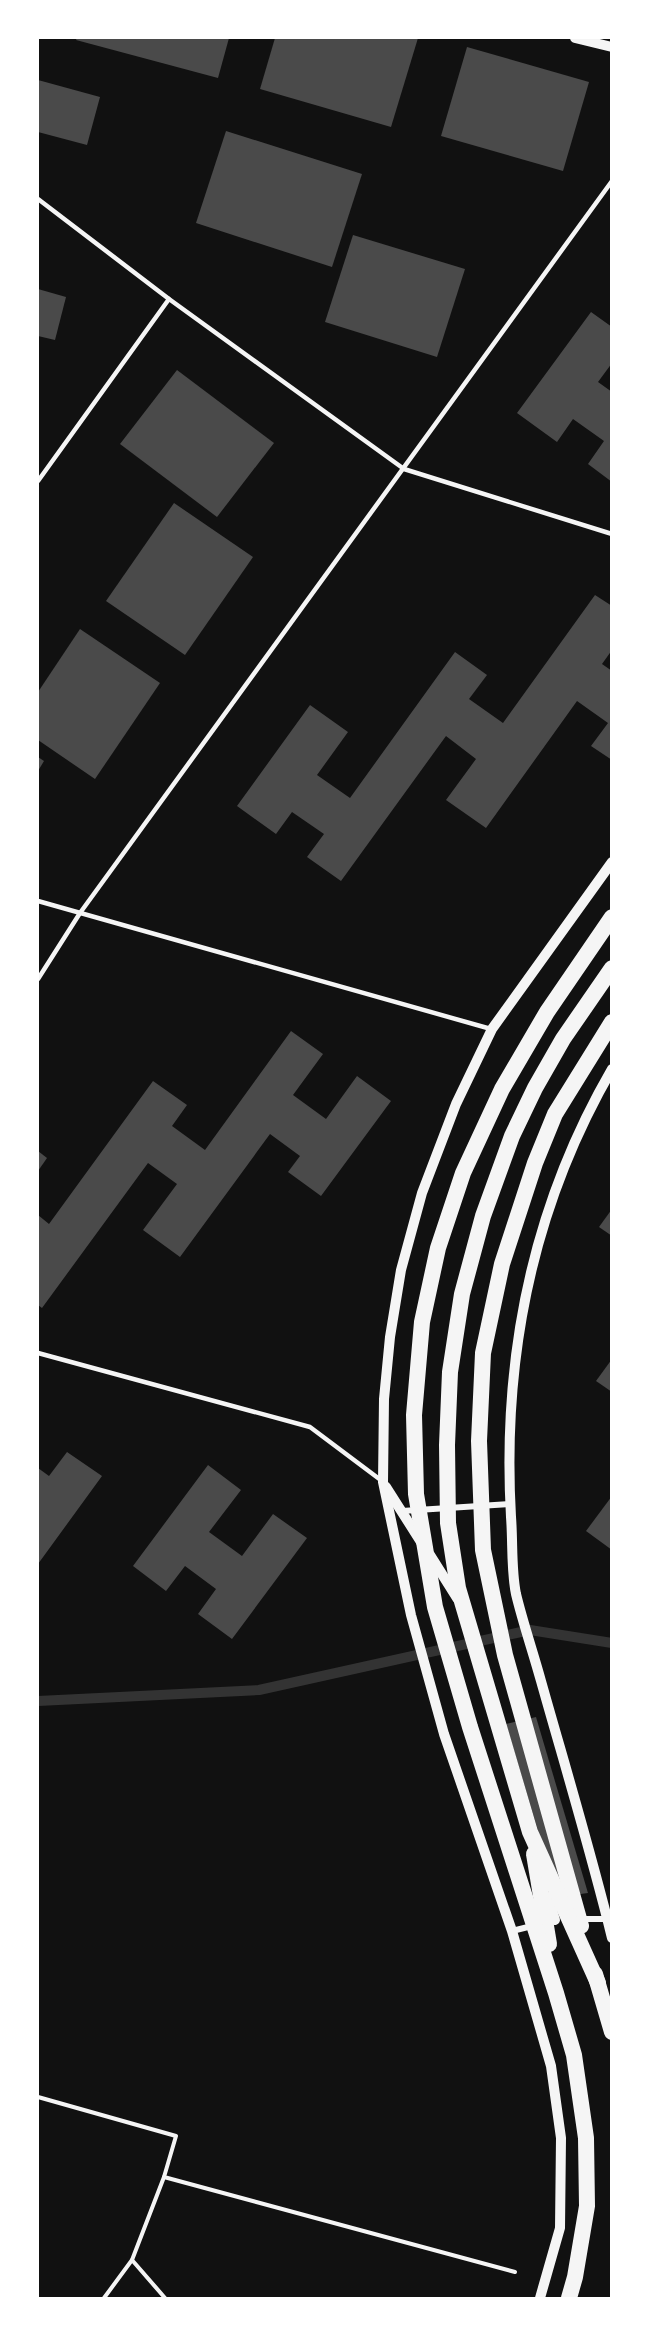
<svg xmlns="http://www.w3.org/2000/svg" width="649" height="2336" viewBox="0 0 649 2336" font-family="'Fira Sans',sans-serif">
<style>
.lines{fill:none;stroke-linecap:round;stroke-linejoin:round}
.stream{stroke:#333;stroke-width:10}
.building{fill:#4a4a4a}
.path{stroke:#f5f5f5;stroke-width:4}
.service{stroke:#f5f5f5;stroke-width:4.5}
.minor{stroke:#f5f5f5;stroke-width:6}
.tertiary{stroke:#f5f5f5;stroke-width:10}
.trunk{stroke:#f5f5f5;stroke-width:16}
</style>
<rect width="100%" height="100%" fill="#111"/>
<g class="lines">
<polyline class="stream" points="38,1701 259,1690 530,1630 612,1643"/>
</g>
<g class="building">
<polygon points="77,38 229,38 218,78 76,40"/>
<polygon points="275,38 418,38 391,127 260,89"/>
<polygon points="467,47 589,82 563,171 441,136"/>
<polygon points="38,80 100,97 87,145 38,132"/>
<polygon points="226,131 362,174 332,267 196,223"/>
<polygon points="353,235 465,269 437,357 325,322"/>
<polygon points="38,289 66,297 55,340 38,336"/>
<polygon points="591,312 612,327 612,363 598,382 612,392 612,482 588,464 604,441 573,419 557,442 517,413"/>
<polygon points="177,370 274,443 217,517 120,444"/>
<polygon points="174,503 253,557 185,655 106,601"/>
<polygon points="595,595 612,606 612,650 602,664 612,671 612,760 591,746 608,723 577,701 486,828 446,800 476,759 446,736 341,881 307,857 324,834 292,812 276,834 237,806 310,705 348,732 317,775 350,798 455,652 487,675 469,699 503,723"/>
<polygon points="80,629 160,683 95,779 38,740 38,692"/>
<polygon points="38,757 44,761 38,771"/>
<polygon points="291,1031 323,1054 293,1095 326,1119 357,1076 391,1101 321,1196 288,1172 300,1156 270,1134 180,1257 143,1230 177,1184 148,1163 42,1308 38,1305 38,1215 49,1224 153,1081 187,1105 172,1126 205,1150"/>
<polygon points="38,1151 47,1158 38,1171"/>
<polygon points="612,1209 612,1236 599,1227"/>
<polygon points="612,1359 612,1392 596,1381"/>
<polygon points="67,1452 102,1476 38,1564 38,1468 49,1476"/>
<polygon points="208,1465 241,1490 209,1532 242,1556 273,1514 307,1538 232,1639 198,1614 216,1589 185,1566 166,1591 133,1566"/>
<polygon points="612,1496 612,1550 586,1531"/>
<polygon points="536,1717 588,1893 558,1897 506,1724"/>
</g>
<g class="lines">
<g class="path">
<polyline points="38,2097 176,2136 164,2177 515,2272"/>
<polyline points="164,2177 132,2260 165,2298"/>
<polyline points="104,2298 132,2260"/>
</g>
<g class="service">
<polyline points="38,199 169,299 404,469 612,534"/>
<polyline points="38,481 169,299"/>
<polyline points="38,901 491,1029"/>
<polyline points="38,979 80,913 612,181"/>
<polyline points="38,1353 310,1427 382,1481"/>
</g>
<g class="minor">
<polyline points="402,1511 510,1504"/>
<polyline points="581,1919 609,1919"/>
<polyline points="512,1931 532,1926"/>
</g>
<g class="tertiary">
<polyline points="575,38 612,47"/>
<path d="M612,1069C532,1207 502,1359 511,1517C513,1542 511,1570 516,1594C523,1623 533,1652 541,1681C565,1766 591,1852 612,1938"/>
<polyline points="386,1487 421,1542"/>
<polyline points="430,1555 457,1598"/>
<polyline points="548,1897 555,1920"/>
<polyline points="540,2298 560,2228 561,2138 551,2066 512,1931 444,1734 411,1615 383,1482 384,1399 390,1337 401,1270 422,1193 456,1104 492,1029 612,862"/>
</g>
<g class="trunk">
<polyline points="534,1854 549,1944"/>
<polyline points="581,1926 505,1655 483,1550 479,1441 483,1353 502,1264 535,1163 555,1114 612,1022"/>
<polyline points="595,1974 612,2032"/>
<polyline points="598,1983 530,1832 458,1588 448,1523 447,1445 450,1372 462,1294 483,1216 512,1136 535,1088 563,1039 612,968"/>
<polyline points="569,2298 575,2277 587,2206 586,2138 574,2055 556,1993 470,1727 435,1607 416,1494 414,1415 422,1322 438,1248 463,1173 502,1089 547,1012 612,917"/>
</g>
</g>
<rect width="649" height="2336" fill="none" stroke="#ffffff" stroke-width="78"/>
</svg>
